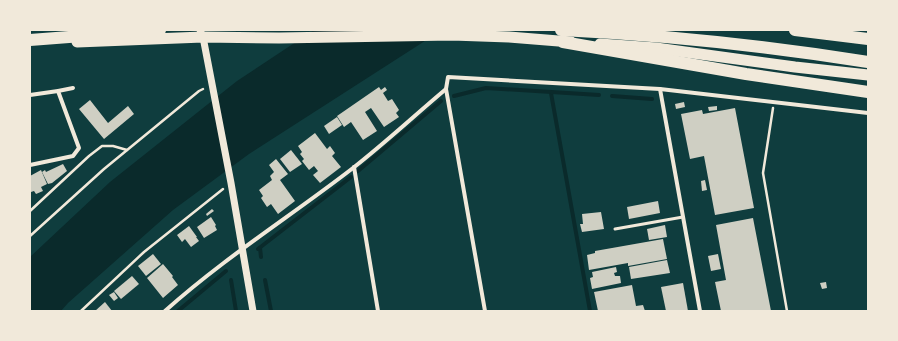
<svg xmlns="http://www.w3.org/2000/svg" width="898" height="341" viewBox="0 0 898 341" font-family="'Times New Roman',serif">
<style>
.water{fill:#0a2a2b}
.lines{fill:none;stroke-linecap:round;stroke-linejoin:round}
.stream{stroke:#0a2a2b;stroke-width:4}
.building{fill:#cfcfc3}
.path{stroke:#f1e9da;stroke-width:2.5}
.service{stroke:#f1e9da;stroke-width:3}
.minor{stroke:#f1e9da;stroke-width:4}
.tertiary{stroke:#f1e9da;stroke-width:7}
.trunk{stroke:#f1e9da;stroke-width:11}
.motorway{stroke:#f1e9da;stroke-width:12}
</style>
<rect width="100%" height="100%" fill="#0f3d3e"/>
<polygon class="water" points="314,30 442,30 249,154 173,210 68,303 61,311 30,311 30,257 110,182 237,81"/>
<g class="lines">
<g class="stream">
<polyline points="551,93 590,311"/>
<polyline points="454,96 486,88 599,95"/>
<polyline points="612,96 652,99"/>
<polyline points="358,171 441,101"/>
<polyline points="260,248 261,257"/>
<polyline points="258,249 351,177"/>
<polyline points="231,280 236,311"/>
<polyline points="265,280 271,311"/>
<polyline points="178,311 226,271"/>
</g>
</g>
<g class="building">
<polygon points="379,87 381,90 385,87 387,90 383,93 388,101 392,99 399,110 396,113 399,117 384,127 371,108 365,112 377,131 363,140 351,122 344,127 337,116"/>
<polygon points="90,100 108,123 128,106 134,114 104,139 79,109"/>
<polygon points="684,102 685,107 676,109 675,104"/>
<polygon points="717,106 717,110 709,111 708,107"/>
<polygon points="735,108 754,208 715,215 704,156 690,159 681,114 702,110 703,114"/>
<polygon points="337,117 342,125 329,134 324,126"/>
<polygon points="315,133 327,149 330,146 335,153 332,156 341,167 320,183 313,175 318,171 314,166 309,170 302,161 304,159 300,154 302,152 298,146"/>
<polygon points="291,150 302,164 290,172 280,159"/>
<polygon points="276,159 288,174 280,180 295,201 278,214 271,204 267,207 261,198 263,196 259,190 272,180 270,176 274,172 269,165"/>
<polygon points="63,164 67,171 52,183 48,184 42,172 45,170 46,172"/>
<polygon points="41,170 47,184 41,187 43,191 36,194 34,191 31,192 30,189 30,176"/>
<polygon points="705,180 707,190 702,191 701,181"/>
<polygon points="658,201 660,213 629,219 627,207"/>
<polygon points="212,209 214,211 207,216 206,214"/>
<polygon points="601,212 604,229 582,232 580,224 583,224 582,214"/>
<polygon points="211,217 216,225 215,226 217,230 204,238 197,227"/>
<polygon points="753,218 771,311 721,311 715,282 726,280 716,225"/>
<polygon points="665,225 667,237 649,240 647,229"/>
<polygon points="189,226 197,237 196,237 199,241 191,247 185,239 182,242 177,235"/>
<polygon points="663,239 667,259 628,266 628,263 589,270 587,255 595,253 595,251"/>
<polygon points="153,254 161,264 146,276 138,266"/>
<polygon points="718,254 721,269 711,271 708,256"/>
<polygon points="667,260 670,273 631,279 629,267"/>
<polygon points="163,264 173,276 172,277 178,285 163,298 147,278"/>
<polygon points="616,267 617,272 614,273 615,276 620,276 621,283 592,289 590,278 593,277 592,272"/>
<polygon points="132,276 139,284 121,299 114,291"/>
<polygon points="826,282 827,288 822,289 820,283"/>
<polygon points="683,283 688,311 666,311 661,287"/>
<polygon points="632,285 636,306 643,305 645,311 598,311 594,292"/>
<polygon points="114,292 118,298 114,301 109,295"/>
<polygon points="105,302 112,311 95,311"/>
</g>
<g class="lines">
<g class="path">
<polyline points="773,108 763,173 787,311"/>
<polyline points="30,211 89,156 102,146 113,146 127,150"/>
<polyline points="30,236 104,169 199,91 203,89"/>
<polyline points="81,311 144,252 223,189"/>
</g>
<polyline class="service" points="615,229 683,217"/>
<g class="minor">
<polyline points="660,89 700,311"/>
<polyline points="30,95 58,91 73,88"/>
<polyline points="30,165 73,156 79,148 58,91"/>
<polyline points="354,167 378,311"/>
<path d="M165,311C224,258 291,216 353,168C385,143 415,115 446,89"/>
<polyline points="485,311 446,89 448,77 660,89 868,113"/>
</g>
<polyline class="tertiary" points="200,30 203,37 231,183 253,311"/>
<g class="trunk">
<polyline points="77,42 203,37 279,38 452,35 509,37 571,42"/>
<polyline points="600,44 656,48 795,67 868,75"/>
</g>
<g class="motorway">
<path d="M561,30C664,35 767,46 868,62"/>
<polyline points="795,30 868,39"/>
<polyline points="30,40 160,30"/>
<polyline points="563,42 746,74 868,92"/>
</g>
</g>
<rect width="898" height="341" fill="none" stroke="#f1e9da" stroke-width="62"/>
</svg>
